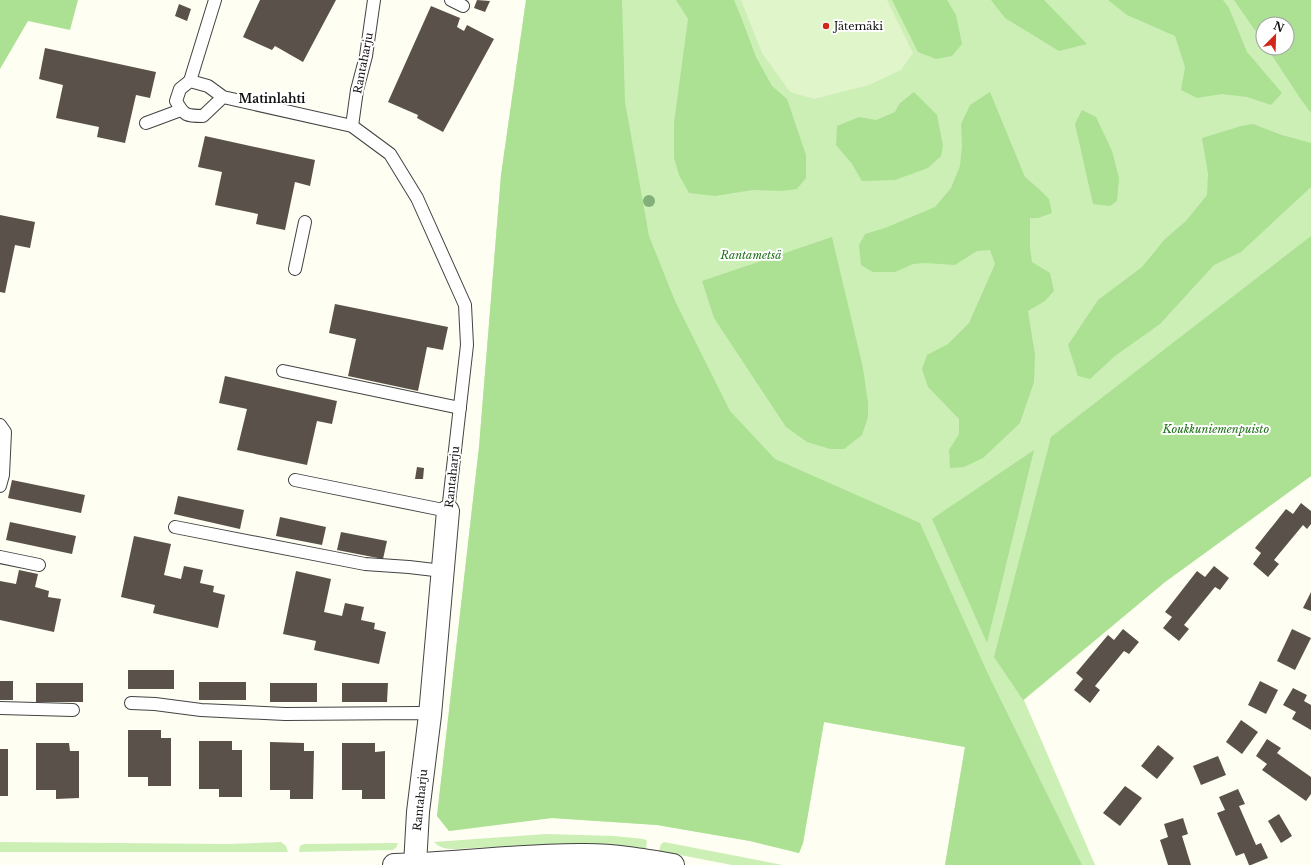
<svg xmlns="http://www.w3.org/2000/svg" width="1311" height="865" viewBox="0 0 1311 865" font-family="'Libre Baskerville',serif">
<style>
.green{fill:#ccefb6;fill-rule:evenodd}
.forest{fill:#ace194}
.pitch{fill:#e0f5c9}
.building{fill:#5a524a}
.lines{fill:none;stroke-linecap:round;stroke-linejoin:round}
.service-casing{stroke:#434343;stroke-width:14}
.minor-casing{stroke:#434343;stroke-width:24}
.tertiary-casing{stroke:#434343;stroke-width:24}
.service{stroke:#fff;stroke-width:12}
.minor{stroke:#fff;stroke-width:22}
.tertiary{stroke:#fff;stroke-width:22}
.tree{fill:#83b07a}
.poi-dot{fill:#d02717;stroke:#fff;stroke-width:1.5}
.labels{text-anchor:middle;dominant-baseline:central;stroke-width:4;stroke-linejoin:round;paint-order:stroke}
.poi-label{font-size:11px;fill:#101010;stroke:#fff;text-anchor:start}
.street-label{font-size:11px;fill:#101010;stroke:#fff}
.park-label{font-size:11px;font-style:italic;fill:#1e7017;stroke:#fff}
.neighbourhood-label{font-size:12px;font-weight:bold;fill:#101010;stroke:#fff}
</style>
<rect width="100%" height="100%" fill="#fffef2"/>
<g class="green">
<path d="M526,0H1311V476L1165,582L1024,700L1095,865H945L965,747L824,722L803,843L799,853L750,841L657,825L552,818L449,831L437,816L479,447L501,175ZM1263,24H1287V48H1263Z"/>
<path d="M546,834L614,836L644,839L647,841L646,849H644L572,844L532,845L454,849C445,849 440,848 434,842Z"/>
<polygon points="0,842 228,844 281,842 286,846 288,852 0,852"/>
<polygon points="664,842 783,865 732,865 659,851 661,844"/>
<polygon points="398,843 396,848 392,850 299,852 300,846 304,844"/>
</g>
<g class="forest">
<polygon points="0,0 78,0 70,30 28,21 0,69"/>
<polygon points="526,0 622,0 625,102 649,236 675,301 730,411 775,459 920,523 988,674 1082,865 945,865 965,747 824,722 803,843 799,853 750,841 657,825 552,818 449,831 437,816 479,447 501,175"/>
<polygon points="676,0 734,0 741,17 756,57 772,86 787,99 806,155 806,178 797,189 782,191 753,190 715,196 689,193 679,175 674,158 674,123 688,19"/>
<polygon points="892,0 947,0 956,15 962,44 952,56 936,59 918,52"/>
<polygon points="991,0 1044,0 1087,44 1059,51 1005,18"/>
<polygon points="1108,0 1223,0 1229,8 1247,52 1282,93 1271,105 1247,97 1222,94 1197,98 1181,90 1185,67 1175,36 1127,15"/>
<polygon points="1234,0 1311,0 1311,113 1300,98 1267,48 1287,48 1287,24 1263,24 1263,42"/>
<polygon points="914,92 937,115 943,146 941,156 928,168 895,180 862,181 852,164 836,145 837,126 859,117 876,120 895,112 899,104"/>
<polygon points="990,92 1025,177 1039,189 1049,199 1052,213 1038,218 1030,218 1030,248 1032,262 1050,273 1054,291 1045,301 1028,311 1035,355 1034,382 1020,423 983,458 964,467 950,468 949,450 959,434 959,419 928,387 922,369 927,355 948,344 969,323 995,264 990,250 977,251 955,265 925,263 913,264 895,272 873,272 861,265 859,245 865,234 885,228 935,207 951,188 960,166 962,146 961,124 970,105"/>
<polygon points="1082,110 1096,117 1112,151 1119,178 1117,201 1110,206 1093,204 1075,124"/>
<polygon points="1253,124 1282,135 1311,143 1311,187 1241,252 1214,265 1160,324 1115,356 1090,379 1078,376 1068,345 1098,300 1142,267 1165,239 1186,221 1207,195 1208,174 1202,138 1241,126"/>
<polygon points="1311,236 1311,476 1165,582 1023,700 994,657 1051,437"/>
<polygon points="832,237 863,368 868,403 868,417 862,435 844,449 830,449 807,442 786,427 714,318 702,281"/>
<polygon points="1034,450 987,643 932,519"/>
</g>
<polygon class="pitch" points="741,0 887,0 913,53 901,70 869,85 814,99 790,92 762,53"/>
<g class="building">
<polygon points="260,0 336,0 303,62 275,46 272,50 243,37"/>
<polygon points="477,0 490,1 485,12 474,8"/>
<polygon points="179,4 191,9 187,21 175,16"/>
<polygon points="431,6 460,18 457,27 464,31 467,25 494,39 443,132 417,118 418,115 388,102"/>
<polygon points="45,48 156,72 150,98 136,95 125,143 97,137 99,127 56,118 63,85 39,79"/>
<polygon points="205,136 315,160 310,186 295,182 285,230 256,224 258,214 215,205 222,172 198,167"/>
<polygon points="0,215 35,222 30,248 15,245 5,293 0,292"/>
<polygon points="335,304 448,327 443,350 427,347 418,391 348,376 356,339 329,333"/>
<polygon points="225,376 337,401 332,424 317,421 307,465 237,450 247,409 219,403"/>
<polygon points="417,467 424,468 423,479 415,479"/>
<polygon points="12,480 85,495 81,513 8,498"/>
<polygon points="178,496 244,510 240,529 174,514"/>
<polygon points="1301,503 1311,511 1311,524 1307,529 1303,525 1274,560 1279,564 1268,577 1253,564 1261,553 1255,548 1286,509 1293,514"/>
<polygon points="280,517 326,527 322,545 276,536"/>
<polygon points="10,522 76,536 72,554 6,540"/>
<polygon points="341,532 387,541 383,559 337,550"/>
<polygon points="134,536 171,544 164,575 181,579 184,566 203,570 200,583 214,586 213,592 225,595 218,628 153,613 155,605 121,597"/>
<polygon points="1214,566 1229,578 1220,590 1215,587 1184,625 1189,629 1179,641 1163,628 1172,617 1165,612 1197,571 1205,577"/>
<polygon points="19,570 38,574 35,587 49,591 48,597 61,599 54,632 0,620 0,581 16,584"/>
<polygon points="296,571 331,579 324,612 342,616 345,603 364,607 361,620 375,623 374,629 386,632 379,664 314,650 316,641 283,634"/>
<polygon points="1311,592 1311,611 1303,608"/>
<polygon points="1123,629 1139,642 1129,654 1124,651 1095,686 1100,690 1090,703 1074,690 1083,679 1076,673 1108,635 1114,640"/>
<polygon points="1292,629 1311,638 1295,670 1277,661"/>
<rect x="128" y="670" width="46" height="19"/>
<rect x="0" y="681" width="13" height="19"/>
<polygon points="1260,681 1278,690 1266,714 1248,705"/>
<rect x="199" y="682" width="47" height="18"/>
<rect x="36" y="683" width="47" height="19"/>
<rect x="270" y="683" width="47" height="19"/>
<polygon points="342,683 388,683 387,702 342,702"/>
<polygon points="1293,688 1307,695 1304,701 1311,705 1311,730 1292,719 1296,712 1283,705"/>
<polygon points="1241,720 1258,732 1242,754 1226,742"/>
<polygon points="128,730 161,730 161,738 171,738 171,786 148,786 148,777 128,777"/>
<polygon points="1267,739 1281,748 1277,753 1311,777 1311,794 1306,801 1262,770 1267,764 1256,756"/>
<polygon points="199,741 232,741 232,750 242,750 242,797 219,797 219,789 199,789"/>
<polygon points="270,742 304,743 304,751 314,751 313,799 290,799 290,790 270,790"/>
<polygon points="36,743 69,743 70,751 79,751 79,798 56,799 56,790 36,790"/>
<polygon points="342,743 375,743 375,752 385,751 385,799 362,799 362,790 342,790"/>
<polygon points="1158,745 1174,758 1157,779 1141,766"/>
<rect x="0" y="749" width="8" height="47"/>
<polygon points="1218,756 1226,775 1201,785 1193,766"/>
<polygon points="1125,786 1142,798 1120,826 1103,813"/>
<polygon points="1238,789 1245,804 1239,806 1256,845 1261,843 1268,858 1251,865 1249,865 1244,853 1236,856 1217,813 1225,810 1219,797"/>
<polygon points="1279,814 1292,836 1281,843 1268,821"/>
<polygon points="1183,818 1188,834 1182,836 1191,865 1168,865 1160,840 1168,837 1164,824"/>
</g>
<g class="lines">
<g class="service-casing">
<g id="service">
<polyline points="451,0 463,6"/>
<polyline points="190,81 215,0"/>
<path d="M223,97L203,116C187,116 184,116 176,101L180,89L190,81L208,86L223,97L352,126L390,154L417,198L465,305L467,345L448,511L295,480"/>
<polyline points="146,123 181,110"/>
<polyline points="352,126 357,90 366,56 374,0"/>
<polyline points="295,269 305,222"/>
<polyline points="283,371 460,408"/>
<polyline points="0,425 5,432 3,475 0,486"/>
<polyline points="175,527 365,564 409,567 443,571"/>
<polyline points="0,557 39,565"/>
<polyline points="131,703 155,704 201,710 285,714 418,713 430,715"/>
<polyline points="0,708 73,710"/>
</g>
</g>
<g class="minor-casing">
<polyline id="minor" points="415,865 418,812 430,715 448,511"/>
</g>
<g class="tertiary-casing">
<path id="tertiary" d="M394,865C458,864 522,854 586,855C615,855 644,860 673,865"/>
</g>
<use href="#service" class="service"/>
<use href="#minor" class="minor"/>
<use href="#tertiary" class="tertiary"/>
</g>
<circle class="tree" cx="649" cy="201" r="6"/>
<circle class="poi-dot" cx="826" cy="26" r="4"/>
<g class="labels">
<g class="poi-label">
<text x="834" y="26">Jätemäki</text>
</g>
<g class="street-label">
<text transform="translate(363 63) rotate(-79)">Rantaharju</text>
<text transform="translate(452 477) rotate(-84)">Rantaharju</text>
<text transform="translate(420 800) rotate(-84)">Rantaharju</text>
</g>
<g class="park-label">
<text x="751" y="255">Rantametsä</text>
<text x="1216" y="429">Koukkuniemenpuisto</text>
</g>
<g class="neighbourhood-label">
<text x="272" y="98">Matinlahti</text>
</g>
</g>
<g transform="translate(1275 36) rotate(23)"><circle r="19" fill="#ffffff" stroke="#9f9f9f"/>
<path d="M0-3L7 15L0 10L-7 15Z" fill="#d02717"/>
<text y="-6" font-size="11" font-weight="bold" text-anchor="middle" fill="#101010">N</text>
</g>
</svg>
